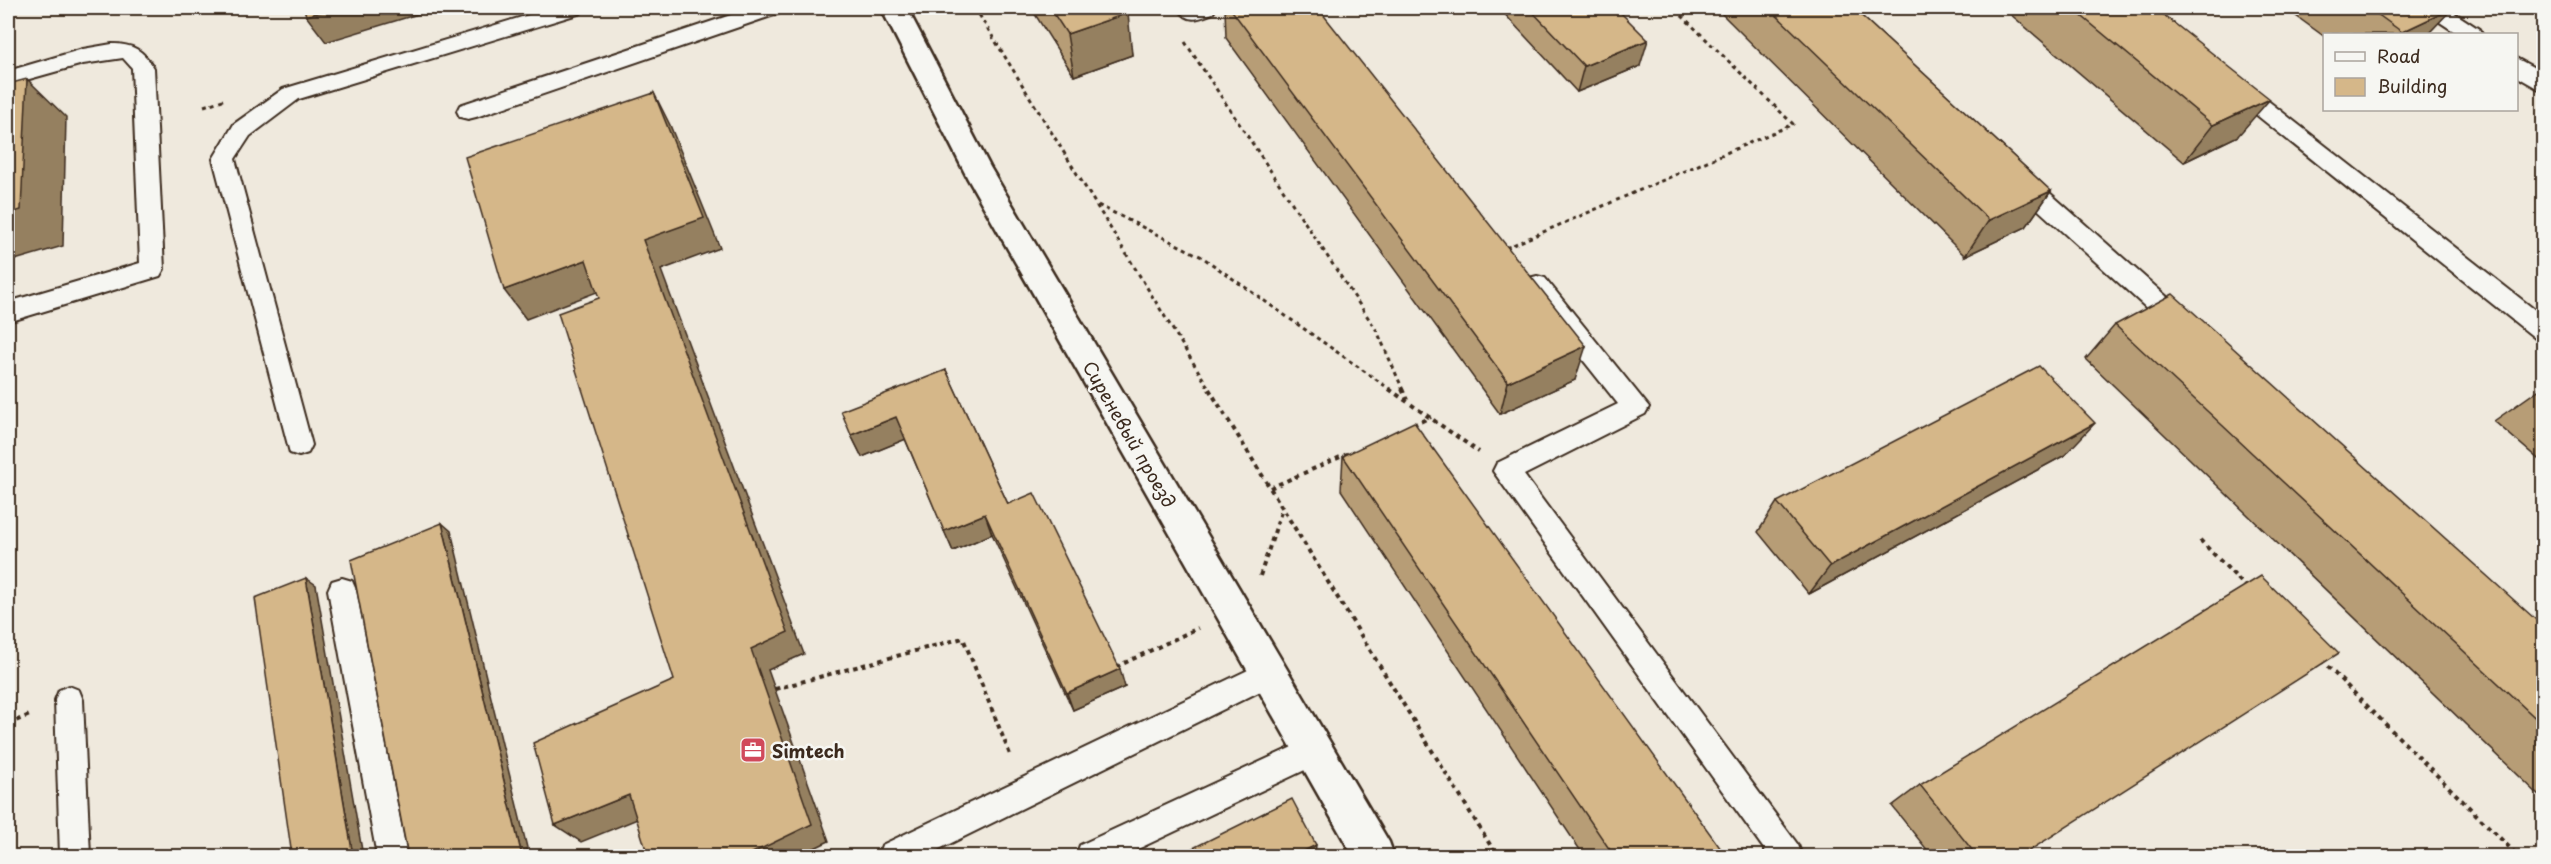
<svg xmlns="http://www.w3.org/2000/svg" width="2551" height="864" viewBox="0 0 2551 864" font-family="'Playpen Sans',sans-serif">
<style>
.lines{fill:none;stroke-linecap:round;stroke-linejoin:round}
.service-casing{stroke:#3b2a1e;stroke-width:4}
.minor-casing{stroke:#3b2a1e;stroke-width:5}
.path-far1{stroke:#3b2a1e;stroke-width:3;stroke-dasharray:4 4;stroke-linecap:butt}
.path{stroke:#3b2a1e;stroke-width:4;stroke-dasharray:4.5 4.5;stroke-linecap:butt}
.service{fill:#f6f6f2;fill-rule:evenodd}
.minor{fill:#f6f6f2;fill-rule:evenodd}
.wall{fill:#b79d76;stroke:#3b2a1e;stroke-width:1.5}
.shaded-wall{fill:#958060;stroke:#3b2a1e;stroke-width:1.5}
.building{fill:#d5b789;stroke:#3b2a1e;stroke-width:1.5}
.labels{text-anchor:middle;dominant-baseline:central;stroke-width:5;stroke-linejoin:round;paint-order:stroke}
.street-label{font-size:18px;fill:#3b2a1e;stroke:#f6f6f2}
.poi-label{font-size:18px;font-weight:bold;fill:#3b2a1e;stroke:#f6f6f2;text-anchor:start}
</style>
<rect width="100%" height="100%" fill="#efe9dd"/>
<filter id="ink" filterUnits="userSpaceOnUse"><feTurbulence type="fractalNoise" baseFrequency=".0167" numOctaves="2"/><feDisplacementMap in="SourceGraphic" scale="12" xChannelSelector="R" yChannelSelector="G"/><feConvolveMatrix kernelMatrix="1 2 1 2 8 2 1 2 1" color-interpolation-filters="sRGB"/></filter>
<g filter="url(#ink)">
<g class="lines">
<g class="service-casing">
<g id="service">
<polygon points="552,8 584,8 581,13 299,99 250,136 235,159 312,445 308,453 299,456 290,453 213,159 234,124 283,89"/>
<polygon points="752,8 783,8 780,13 476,117 468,119 460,117 457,111 460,105"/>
<path d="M1178,8H1216L1213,13C1198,19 1188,24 1178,8Z"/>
<polygon points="2423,8 2447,8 2479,29 2482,34 2458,34 2426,13"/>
<path d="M112,44C133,44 143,50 154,68L164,269L160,276L8,322V302L140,263L132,68L123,58L83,64L8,85V71L83,49Z"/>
<polygon points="2516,58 2544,73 2544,92 2516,76"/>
<polygon points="2236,79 2244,82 2544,317 2544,341 2535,338 2228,92 2225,87 2228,82"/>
<polygon points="2018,170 2026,172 2192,319 2195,326 2192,333 2183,336 2174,333 2010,184 2007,178 2010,172"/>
<polygon points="1537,276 1545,278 1649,407 1645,414 1524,475 1798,845 1802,856 1769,856 1493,471 1497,463 1618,404 1529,292 1525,285 1529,278"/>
<polygon points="342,578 352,581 356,590 407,856 377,856 328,590 332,581"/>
<polygon points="1269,660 1279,664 1283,673 1279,682 925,856 878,856 882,845"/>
<polygon points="69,686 79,690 83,700 90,856 60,856 55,700 59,690"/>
<polygon points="1314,737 1324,741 1329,751 1324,761 1123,856 1076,856 1080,845"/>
</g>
</g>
<g class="minor-casing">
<polygon id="minor" points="881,8 907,8 990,167 1389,842 1394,856 1353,856 968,179"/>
</g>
<g class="path-far1">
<polyline points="975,8 1210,390"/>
<polyline points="1185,42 1377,331 1403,390"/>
<polyline points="204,106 226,99"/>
<polyline points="1098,205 1202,257 1391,390"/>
<polyline points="1506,248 1793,124 1674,8"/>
</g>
<g class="path">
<polyline points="1209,389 1497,856"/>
<polyline points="1389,389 1479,452"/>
<polyline points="1402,389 1407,400"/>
<polyline points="1413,425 1431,417"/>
<polyline points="1270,488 1354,451"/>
<polyline points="2200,540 2247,588"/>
<polyline points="1260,576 1282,509"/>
<polyline points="2321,660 2518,856"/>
<polyline points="1116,667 1198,628"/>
<polyline points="775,689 963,638 1011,757"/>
<polyline points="8,724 32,714"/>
</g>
<use href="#service" class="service"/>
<use href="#minor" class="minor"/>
</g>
<g class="wall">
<polygon points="1031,8 1124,8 1132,55 1074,76"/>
<polygon points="1225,8 1318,8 1575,380 1500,414 1226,38"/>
<polygon points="1499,8 1616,8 1640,66 1577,92"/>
<polygon points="1716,8 1853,8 2051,191 2026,227 1965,256"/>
<polygon points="2003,8 2155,8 2238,136 2184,162"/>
<polygon points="2285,8 2452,8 2428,34 2325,34 2325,37"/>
<polygon points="2115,325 2544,627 2544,800 2086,359"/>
<polygon points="946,370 1008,504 1125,687 1073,710 992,534 953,551 905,439 862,457 851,435"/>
<polygon points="2544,386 2544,464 2494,421"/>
<polygon points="2065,455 1809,594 1758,532 1777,502"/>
<polygon points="1343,456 1726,856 1584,856 1341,490"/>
<polygon points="1920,785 2021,856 1932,856 1892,806"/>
</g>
<g class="shaded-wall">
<polygon points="333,8 438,8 326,42 306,16"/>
<polygon points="2453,8 2428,34 2399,34 2402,32"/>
<polygon points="1128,13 1132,55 1074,76 1067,34"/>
<polygon points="1648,40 1640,66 1577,92 1584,66"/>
<polygon points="27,79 66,117 63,246 8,262 8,214"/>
<polygon points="654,93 670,125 720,248 661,270 804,654 768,670 829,841 798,856 746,856 751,649 643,240"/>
<polygon points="2270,99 2238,136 2184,162 2213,125"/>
<polygon points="2051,191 2026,227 1965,256 1989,220"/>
<polygon points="586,260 605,289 526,319 504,290"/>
<polygon points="1586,346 1575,380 1500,414 1508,382"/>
<polygon points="896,417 906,439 862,457 851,435"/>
<polygon points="8,423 9,459 8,460"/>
<polygon points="2095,423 2065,455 1809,594 1830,566"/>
<polygon points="985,514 992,534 953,551 944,531"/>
<polygon points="442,523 451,531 529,856 522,856"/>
<polygon points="306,578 316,585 363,856 353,856"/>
<polygon points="1120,669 1125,687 1073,710 1067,693"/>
<polygon points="629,795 652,813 581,842 555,825"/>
<polygon points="1316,845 1315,856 1294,856"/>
</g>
<g class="building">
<polygon points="304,8 333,8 306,16"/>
<polygon points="1050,8 1124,8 1128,13 1067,34"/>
<polygon points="1230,8 1318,8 1586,346 1508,382"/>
<polygon points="1529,8 1616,8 1648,40 1584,66"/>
<polygon points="1769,8 1853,8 2051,191 1989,220"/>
<polygon points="2072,8 2155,8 2270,99 2213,125"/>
<polygon points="2369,8 2453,8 2402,32"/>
<polygon points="27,79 21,210 8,214 8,84"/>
<polygon points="654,93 704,218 643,240 788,632 751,649 812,824 746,856 648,856 629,795 555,825 533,743 674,680 558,313 599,298 586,260 504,290 465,157"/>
<polygon points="2173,294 2544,627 2544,726 2115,325"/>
<polygon points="2039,366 2095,423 1830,566 1777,502"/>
<polygon points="946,370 1008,504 1034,493 1120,669 1067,693 985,514 944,531 896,417 851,435 841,411"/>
<polygon points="2544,386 2544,392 2539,388"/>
<polygon points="1414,422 1726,856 1614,856 1343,456"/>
<polygon points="442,523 522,856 408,856 351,560"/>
<polygon points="2261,576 2339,653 2021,856 1977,856 1920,785"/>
<polygon points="306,578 353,856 292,856 255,598"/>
<polygon points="1292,799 1316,845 1294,856 1177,856"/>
</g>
</g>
<defs>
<g id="office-square" transform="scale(1.35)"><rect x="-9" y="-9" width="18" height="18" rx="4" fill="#d1495b" stroke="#f6f6f2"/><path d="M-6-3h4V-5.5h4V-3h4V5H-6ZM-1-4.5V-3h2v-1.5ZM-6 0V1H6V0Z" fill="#fff"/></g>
</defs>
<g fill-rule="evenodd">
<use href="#office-square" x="753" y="750"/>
</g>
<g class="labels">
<g class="street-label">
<text transform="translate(1130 434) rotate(60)">Сиреневый проезд</text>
</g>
<g class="poi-label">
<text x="772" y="750">Simtech</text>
</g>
</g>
<rect width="2551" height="864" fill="none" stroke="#f6f6f2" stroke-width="30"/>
<rect x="15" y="15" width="2521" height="834" fill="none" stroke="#3b2a1e" stroke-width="2" filter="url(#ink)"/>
<rect x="2323" y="33" width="195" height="78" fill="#f6f6f2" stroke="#aba49d" stroke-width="1.5"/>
<rect x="2335" y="52" width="30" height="9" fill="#f6f6f2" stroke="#aba49d" stroke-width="1.5"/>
<text x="2377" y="63" font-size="18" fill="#3b2a1e">Road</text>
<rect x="2335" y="78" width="30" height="18" fill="#d5b789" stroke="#aba49d" stroke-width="1.5"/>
<text x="2377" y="93" font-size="18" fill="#3b2a1e">Building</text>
</svg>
